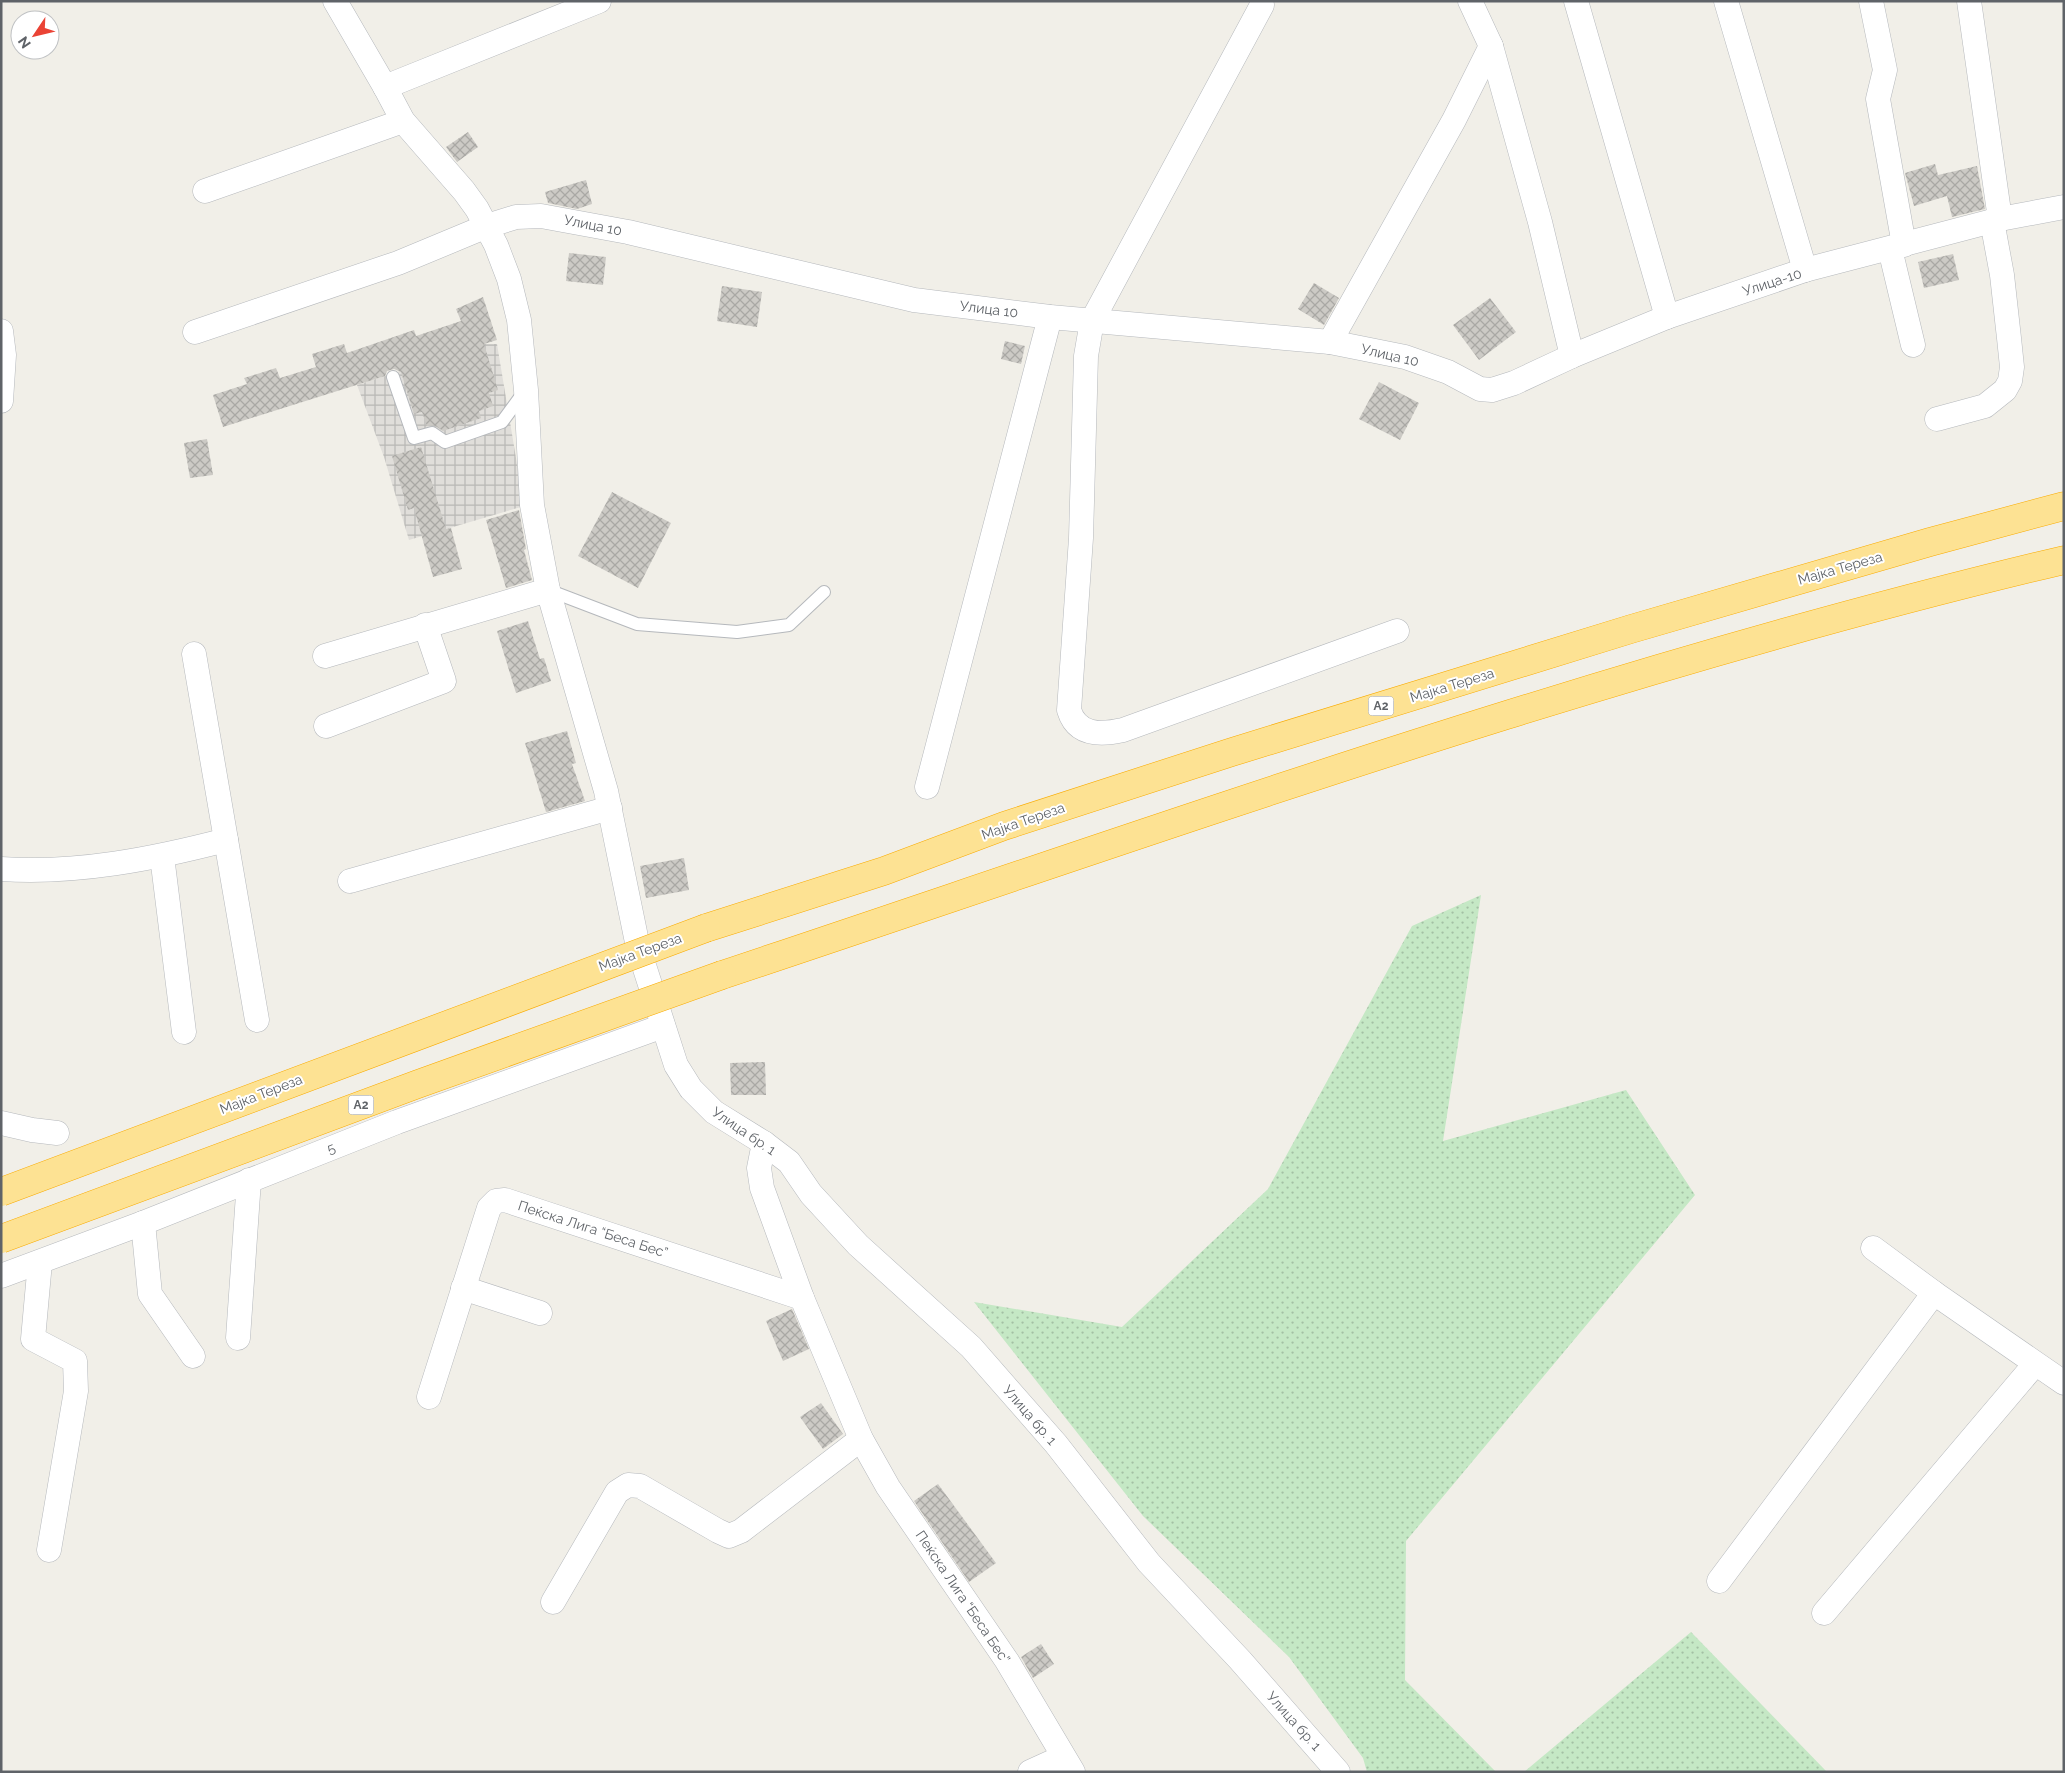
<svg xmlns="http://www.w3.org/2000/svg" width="2065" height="1773" viewBox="0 0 2065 1773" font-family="Raleway,sans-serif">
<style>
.industrial{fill:url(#industrial-grid)}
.grass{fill:url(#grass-dots)}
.building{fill:url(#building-cross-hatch)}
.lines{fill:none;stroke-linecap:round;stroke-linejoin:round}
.service-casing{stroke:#b5b8bc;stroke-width:14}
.minor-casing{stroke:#b5b8bc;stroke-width:25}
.motorway-casing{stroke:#f9ab00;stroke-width:29}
.service{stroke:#fff;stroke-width:12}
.minor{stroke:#fff;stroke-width:24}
.motorway{stroke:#fde293;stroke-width:28}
.motorway-bridge-casing{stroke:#f9ab00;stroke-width:29;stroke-linecap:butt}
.motorway-bridge{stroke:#fde293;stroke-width:28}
.labels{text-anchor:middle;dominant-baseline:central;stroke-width:4;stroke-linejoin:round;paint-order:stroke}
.shield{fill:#fff;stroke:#8f9295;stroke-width:1}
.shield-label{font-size:12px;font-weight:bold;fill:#5f6368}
.street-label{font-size:14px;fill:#5f6368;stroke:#fff}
</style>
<defs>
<pattern id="industrial-grid" width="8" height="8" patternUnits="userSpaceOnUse" patternTransform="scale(1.25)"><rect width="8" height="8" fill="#e0deda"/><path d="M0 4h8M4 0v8" fill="none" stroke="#b9b8b5"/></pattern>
<pattern id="grass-dots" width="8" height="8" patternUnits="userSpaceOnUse" patternTransform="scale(1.25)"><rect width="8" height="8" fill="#c5e8c5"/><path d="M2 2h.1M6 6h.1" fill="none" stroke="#a3c0a4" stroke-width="1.8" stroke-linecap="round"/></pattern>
<pattern id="building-cross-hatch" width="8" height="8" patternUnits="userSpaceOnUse" patternTransform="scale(1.25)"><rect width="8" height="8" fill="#cccac5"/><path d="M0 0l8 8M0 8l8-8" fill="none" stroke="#a9a8a4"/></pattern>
</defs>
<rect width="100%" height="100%" fill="#f1efe8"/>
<polygon class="industrial" points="484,344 497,344 524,506 409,540 384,457 357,385"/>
<g class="grass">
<polygon points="1481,895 1443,1141 1626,1090 1695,1195 1406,1541 1405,1680 1496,1772 1367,1772 1363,1758 1289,1657 1143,1516 974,1302 1122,1327 1268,1189 1412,926"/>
<polygon points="1691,1632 1827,1772 1524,1772"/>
</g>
<g class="building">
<polygon points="468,132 478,147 457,162 446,147"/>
<polygon points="1935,164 1938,175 1977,166 1985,209 1952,217 1947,196 1914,206 1905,173"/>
<polygon points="586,180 592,204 577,209 548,203 545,192"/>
<polygon points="569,253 606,257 603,285 566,281"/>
<polygon points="1953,254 1959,280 1924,288 1918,262"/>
<polygon points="1314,283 1339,298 1324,325 1298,309"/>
<polygon points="722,286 762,292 757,327 717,321"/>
<polygon points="483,297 497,340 484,344 498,390 489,393 493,406 479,411 481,418 443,431 434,425 427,426 422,412 414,414 401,372 394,369 387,371 385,376 223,427 213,395 247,384 244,378 276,368 280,378 316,367 312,354 344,344 347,353 414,330 416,336 461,321 456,309"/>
<polygon points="1490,298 1516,332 1479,360 1453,325"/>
<polygon points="1005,341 1025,346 1021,364 1001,359"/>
<polygon points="1379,382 1419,403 1400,440 1359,419"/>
<polygon points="207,439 213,475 190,478 184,443"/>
<polygon points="421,447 446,529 451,528 462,569 433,577 414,508 408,510 392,456"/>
<polygon points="612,492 671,523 638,588 578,556"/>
<polygon points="519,510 526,549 524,550 532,580 506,588 486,520"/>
<polygon points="528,621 540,659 544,658 551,681 516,693 497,631"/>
<polygon points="567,731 576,763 572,764 585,801 546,812 525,743"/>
<polygon points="684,858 689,890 646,898 640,866"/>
<polygon points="765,1062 766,1095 731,1095 730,1063"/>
<polygon points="792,1309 809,1349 783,1361 766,1321"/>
<polygon points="821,1403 843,1434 823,1449 800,1417"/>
<polygon points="938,1484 996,1563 969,1582 914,1501"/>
<polygon points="1041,1644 1054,1664 1033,1678 1021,1657"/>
</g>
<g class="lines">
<g class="service-casing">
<g id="service">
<polyline points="393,377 414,438 432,433 445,442 502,422 524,392"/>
<polyline points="548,590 637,624 737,632 789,625 824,592"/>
</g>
</g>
<g class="minor-casing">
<g id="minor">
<polyline points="335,1 385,87 403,121 464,191 477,209 496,245 509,279 519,320 526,390 532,505 548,590 606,791 638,947 676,1065 691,1089 714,1112 764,1143 789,1162 811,1194 858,1245 971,1347 1056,1444 1149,1563 1240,1660 1338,1772"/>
<polyline points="1470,1 1491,46 1540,222 1572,356"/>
<polyline points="1576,1 1667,317"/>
<polyline points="1726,1 1805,270"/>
<polyline points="1871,1 1885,70 1878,99 1904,245"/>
<polyline points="1969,1 2000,219"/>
<path d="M1262,5L1092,321L1086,356L1081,538L1069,710C1077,736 1101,735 1123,730L1397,631"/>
<polyline points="385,87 599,1"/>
<polyline points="205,191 403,121"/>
<polyline points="1890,249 1913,345"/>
<polyline points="1,331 4,355 1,401"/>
<polyline points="195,332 398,263 487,226 516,217 541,216 628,232 914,300 1050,317 1330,342 1405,357 1448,372 1480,389 1492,390 1514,383 1572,356 1667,317 1805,270 2000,219 2064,207"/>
<polyline points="1330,342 1454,120 1491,46"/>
<polyline points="1937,419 1985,406 2005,390 2010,381 2012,367 2009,338 2002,275 1992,221"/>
<polyline points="194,654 257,1020"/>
<polyline points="325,656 548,590"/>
<polyline points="326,726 444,681 425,625"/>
<polyline points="927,787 1050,317"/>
<polyline points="162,856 184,1032"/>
<path d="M1,869C77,874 153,859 226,840"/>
<polyline points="350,881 610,808"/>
<polyline points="1,1123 32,1130 57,1133"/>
<polyline points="764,1143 759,1168 762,1188 802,1298 861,1439 888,1487 1007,1661 1073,1772"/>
<polyline points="143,1223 150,1294 193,1356"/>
<polyline points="1873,1248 1934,1293 2064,1383"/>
<polyline points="40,1262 33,1339 75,1361 76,1391 49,1550"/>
<polyline points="1,1276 143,1223 397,1122 663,1026"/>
<polyline points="463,1288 540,1313"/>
<polyline points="238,1338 249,1180"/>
<polyline points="429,1397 489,1208 496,1201 505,1200 802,1298"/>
<polyline points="1719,1581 1934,1293"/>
<polyline points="553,1602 617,1492 628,1485 640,1486 718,1531 729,1536 741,1531 861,1439"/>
<polyline points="1824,1613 2035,1364"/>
<polyline points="1030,1772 1063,1757"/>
</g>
</g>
<g class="motorway-casing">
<g id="motorway">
<polyline points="706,928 884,871 1004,826 1232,752 1631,629 1930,542 2064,506"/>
<path d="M722,975C1166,827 1608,668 2064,560"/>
</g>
</g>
<use href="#service" class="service"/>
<use href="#minor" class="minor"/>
<use href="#motorway" class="motorway"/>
<g class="motorway-bridge-casing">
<g id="motorway-bridge">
<polyline points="1,1192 706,928"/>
<polyline points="1,1239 418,1084 722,975"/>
</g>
</g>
<use href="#motorway-bridge" class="motorway-bridge"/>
</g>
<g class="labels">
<g class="shield">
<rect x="1368.5" y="696.5" width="25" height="19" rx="4"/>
<rect x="348.5" y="1095.5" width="25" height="19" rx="4"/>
</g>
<g class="shield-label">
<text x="1381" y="706">A2</text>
<text x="361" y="1105">A2</text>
</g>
<g class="street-label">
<text transform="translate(593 225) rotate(11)">Улица 10</text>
<text transform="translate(1772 282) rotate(-18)">Улица-10</text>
<text transform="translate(989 309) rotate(7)">Улица 10</text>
<text transform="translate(1390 355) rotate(13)">Улица 10</text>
<text transform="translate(1840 568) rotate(-16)">Мајка Тереза</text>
<text transform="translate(1452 685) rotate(-17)">Мајка Тереза</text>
<text transform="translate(1023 821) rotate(-19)">Мајка Тереза</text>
<text transform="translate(640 952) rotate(-20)">Мајка Тереза</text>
<text transform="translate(261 1094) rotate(-21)">Мајка Тереза</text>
<text transform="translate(744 1131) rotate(34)">Улица бр. 1</text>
<text transform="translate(331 1148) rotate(-22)">5</text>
<text transform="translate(593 1229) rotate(18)">Пеќска Лига “Беса Бес”</text>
<text transform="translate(1030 1415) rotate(49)">Улица бр. 1</text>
<text transform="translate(963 1597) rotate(56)">Пеќска Лига “Беса Бес”</text>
<text transform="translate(1294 1721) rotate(48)">Улица бр. 1</text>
</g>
</g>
<rect width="2065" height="1773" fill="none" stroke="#5f6368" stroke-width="5"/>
<g transform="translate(35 35) rotate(235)"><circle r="24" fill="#ffffff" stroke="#bfc1c3"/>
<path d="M0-4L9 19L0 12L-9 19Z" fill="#ea4335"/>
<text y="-8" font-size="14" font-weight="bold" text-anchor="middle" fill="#5f6368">N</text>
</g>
</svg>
